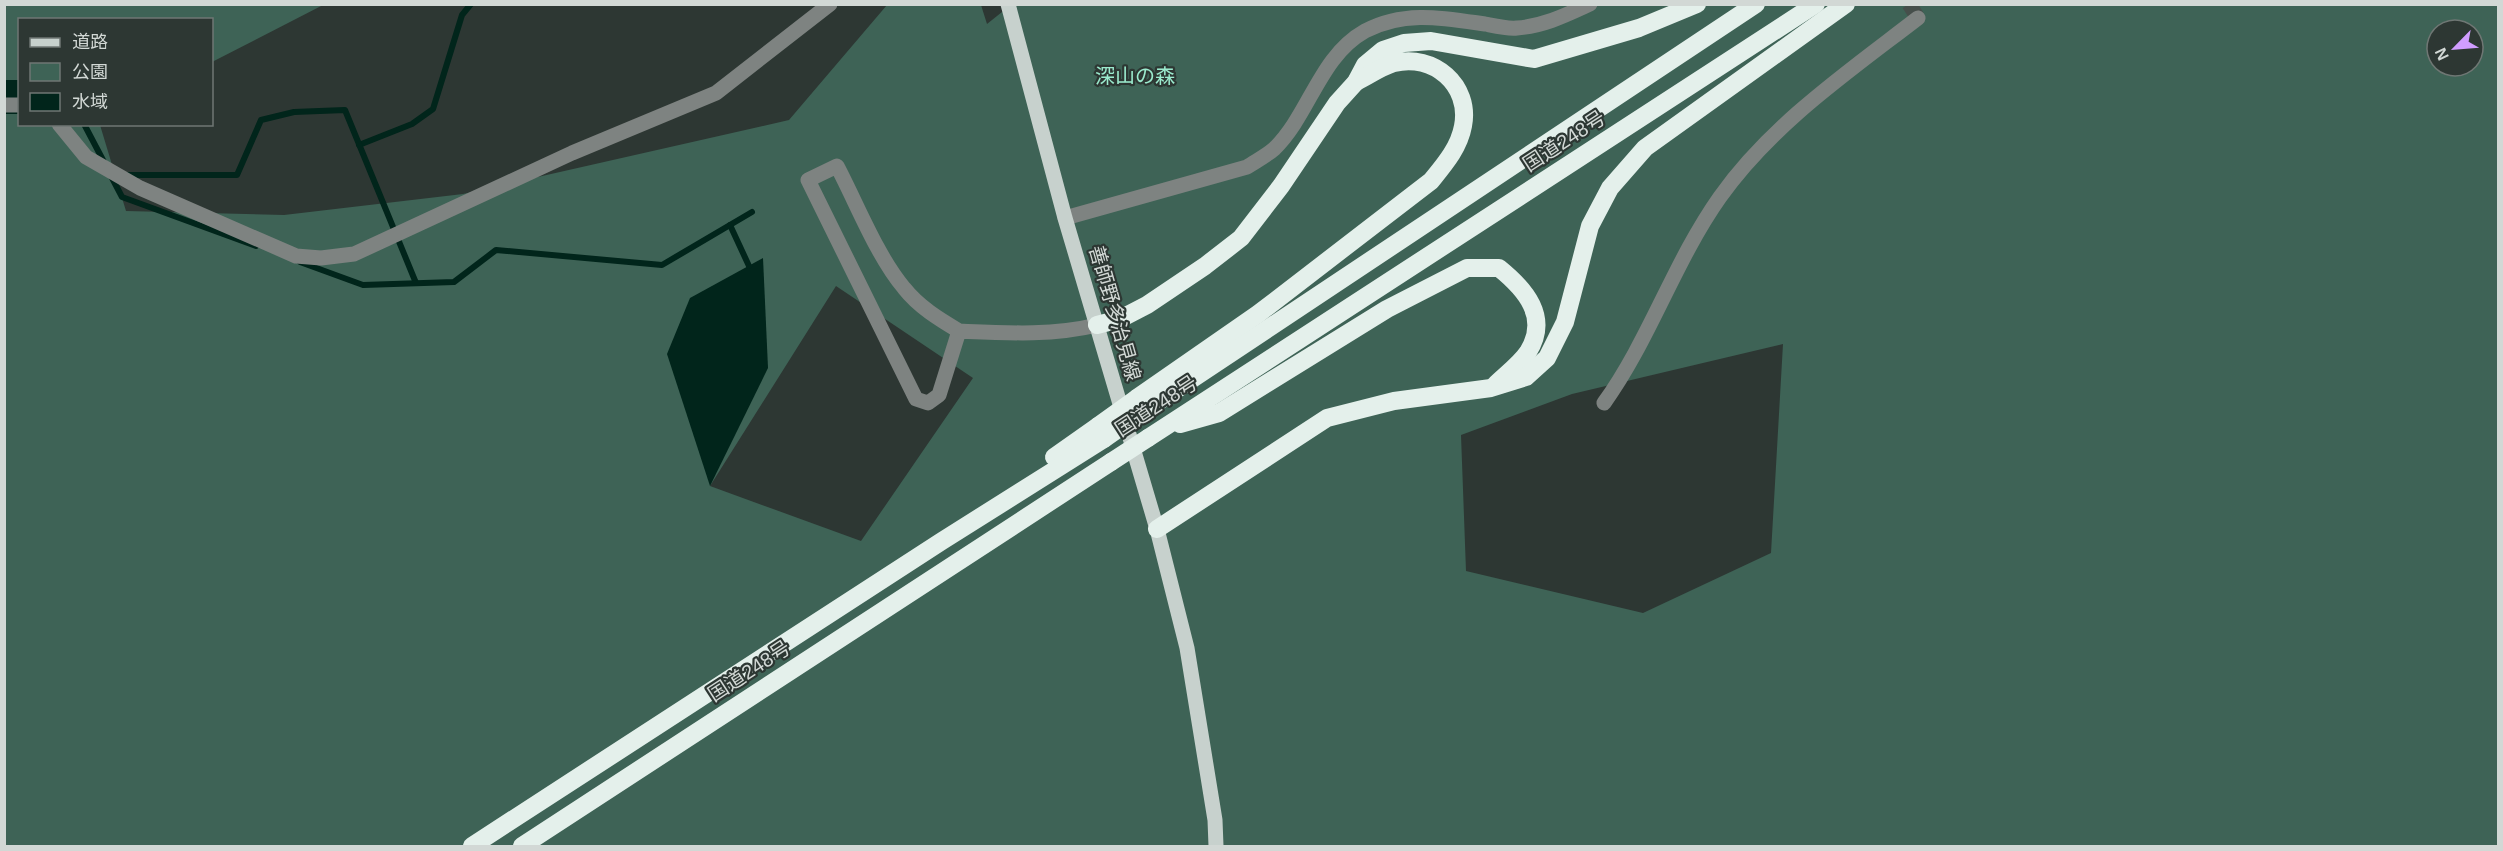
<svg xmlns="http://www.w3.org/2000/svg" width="2503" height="851" viewBox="0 0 2503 851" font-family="Helvetica,'Noto Sans JP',sans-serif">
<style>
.green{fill:#3e6356;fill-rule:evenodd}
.water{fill:#01251b}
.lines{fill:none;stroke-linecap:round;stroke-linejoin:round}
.stream{stroke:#01251b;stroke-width:6}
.river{stroke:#01251b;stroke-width:34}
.minor-tunnel{stroke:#464f4b;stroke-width:15;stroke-dasharray:15 8;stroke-linecap:butt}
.minor{stroke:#7e8381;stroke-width:15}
.major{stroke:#c7d1cd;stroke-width:15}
.highway{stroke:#e4f0eb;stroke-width:18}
.highway-bridge{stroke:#e4f0eb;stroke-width:18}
.labels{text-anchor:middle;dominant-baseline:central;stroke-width:4.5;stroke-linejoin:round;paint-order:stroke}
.park-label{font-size:20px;fill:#9bebce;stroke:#2d3733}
.street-label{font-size:20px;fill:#d2d8d5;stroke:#2d3733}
</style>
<rect width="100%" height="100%" fill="#2d3733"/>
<path class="green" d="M1012,4L2498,5V846H5V5H323L212,62V20H20V124L100,125L126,211L284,215L463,194L789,120L887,5H981L987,24ZM2437,30H2473V66H2437ZM836,286L973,378L861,541L710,486ZM1783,344L1771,553L1643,613L1466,571L1461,435L1572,394Z"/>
<polygon class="water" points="763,258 768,368 710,486 667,354 690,298"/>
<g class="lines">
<g class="stream">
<polyline points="84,124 104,162"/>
<polyline points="359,145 412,124 433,109 462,15 471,4"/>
<polyline points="124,175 237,175 261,120 294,112 345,110 416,283"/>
<polyline points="111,176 122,197 256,246"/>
<polyline points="730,225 749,266"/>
<polyline points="300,262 363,285 454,282 496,250 662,265 752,212"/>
</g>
<polyline class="river" points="4,97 20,97"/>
<polyline class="minor-tunnel" points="1909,4 1918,18"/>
<g class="minor">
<polyline points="4,105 20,105"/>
<polyline points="59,124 86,157 140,188 296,256 321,258 354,254 572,153 716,93 830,4"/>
<path d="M1065,218L1247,167C1256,161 1266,156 1274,149C1310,114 1319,57 1365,31C1404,10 1444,18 1485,24C1495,26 1507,29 1517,28C1544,26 1566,15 1590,4"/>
<path d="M959,331C939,319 919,307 904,288C877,256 857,204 837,166L808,180L916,399L928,403L939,395L959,331C1005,333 1052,336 1097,325"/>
<path d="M1604,403C1650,339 1674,262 1720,197C1772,124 1848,72 1918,18"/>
</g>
<polyline class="major" points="1008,4 1065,218 1157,529 1187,648 1215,820 1216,846"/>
<g class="highway">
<polyline points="1097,325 1120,319 1147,305 1205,266 1241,238 1281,186 1337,103 1356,82 1365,65 1383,50 1404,43 1431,41 1534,59 1639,28 1697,4"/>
<path d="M1137,398L1258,314L1431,181C1444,165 1459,148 1463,126C1471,85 1433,53 1394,63C1381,67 1368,76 1356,82"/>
<polyline points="1141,413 1756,4"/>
<path d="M1180,424L1219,413L1387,309L1467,268H1499C1525,289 1550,317 1528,352C1520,364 1505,375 1495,385"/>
<polyline points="1148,438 1816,4"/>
<polyline points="1054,457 1098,426"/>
<polyline points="1157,529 1327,418 1394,401 1491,388 1526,377 1547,358 1565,322 1590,226 1610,188 1645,148 1846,4"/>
<polyline points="472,846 942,541 1104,439"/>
<polyline points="522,846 1111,462"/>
</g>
<g class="highway-bridge">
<polyline points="1098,426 1137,398"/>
<polyline points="1104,439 1141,413"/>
<polyline points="1111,462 1148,438"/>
</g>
</g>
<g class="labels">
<g class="park-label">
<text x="1135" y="76">深山の森</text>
</g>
<g class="street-label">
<text transform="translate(1564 141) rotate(-33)">国道248号</text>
<text transform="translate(1115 313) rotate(74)">善師野多治見線</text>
<text transform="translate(1156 406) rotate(-33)">国道248号</text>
<text transform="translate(749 671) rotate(-33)">国道248号</text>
</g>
</g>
<rect width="2503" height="851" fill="none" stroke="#d2d8d5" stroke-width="12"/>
<rect x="18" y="18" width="195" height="108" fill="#2d3733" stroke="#6f7774" stroke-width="1.5"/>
<rect x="30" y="38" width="30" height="9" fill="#c7d1cd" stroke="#6f7774" stroke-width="1.5"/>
<text x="72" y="48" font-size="18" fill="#d2d8d5">道路</text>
<rect x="30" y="63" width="30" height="18" fill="#3e6356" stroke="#6f7774" stroke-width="1.5"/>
<text x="72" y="78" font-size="18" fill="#d2d8d5">公園</text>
<rect x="30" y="93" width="30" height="18" fill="#01251b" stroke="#6f7774" stroke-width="1.5"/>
<text x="72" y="108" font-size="18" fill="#d2d8d5">水域</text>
<g transform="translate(2455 48) rotate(245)"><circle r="28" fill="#2d3733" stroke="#6f7774" stroke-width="1.5"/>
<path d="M0-4.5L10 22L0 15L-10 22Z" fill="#d09dff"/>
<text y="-9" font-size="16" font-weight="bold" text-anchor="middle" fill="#d2d8d5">N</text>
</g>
</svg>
